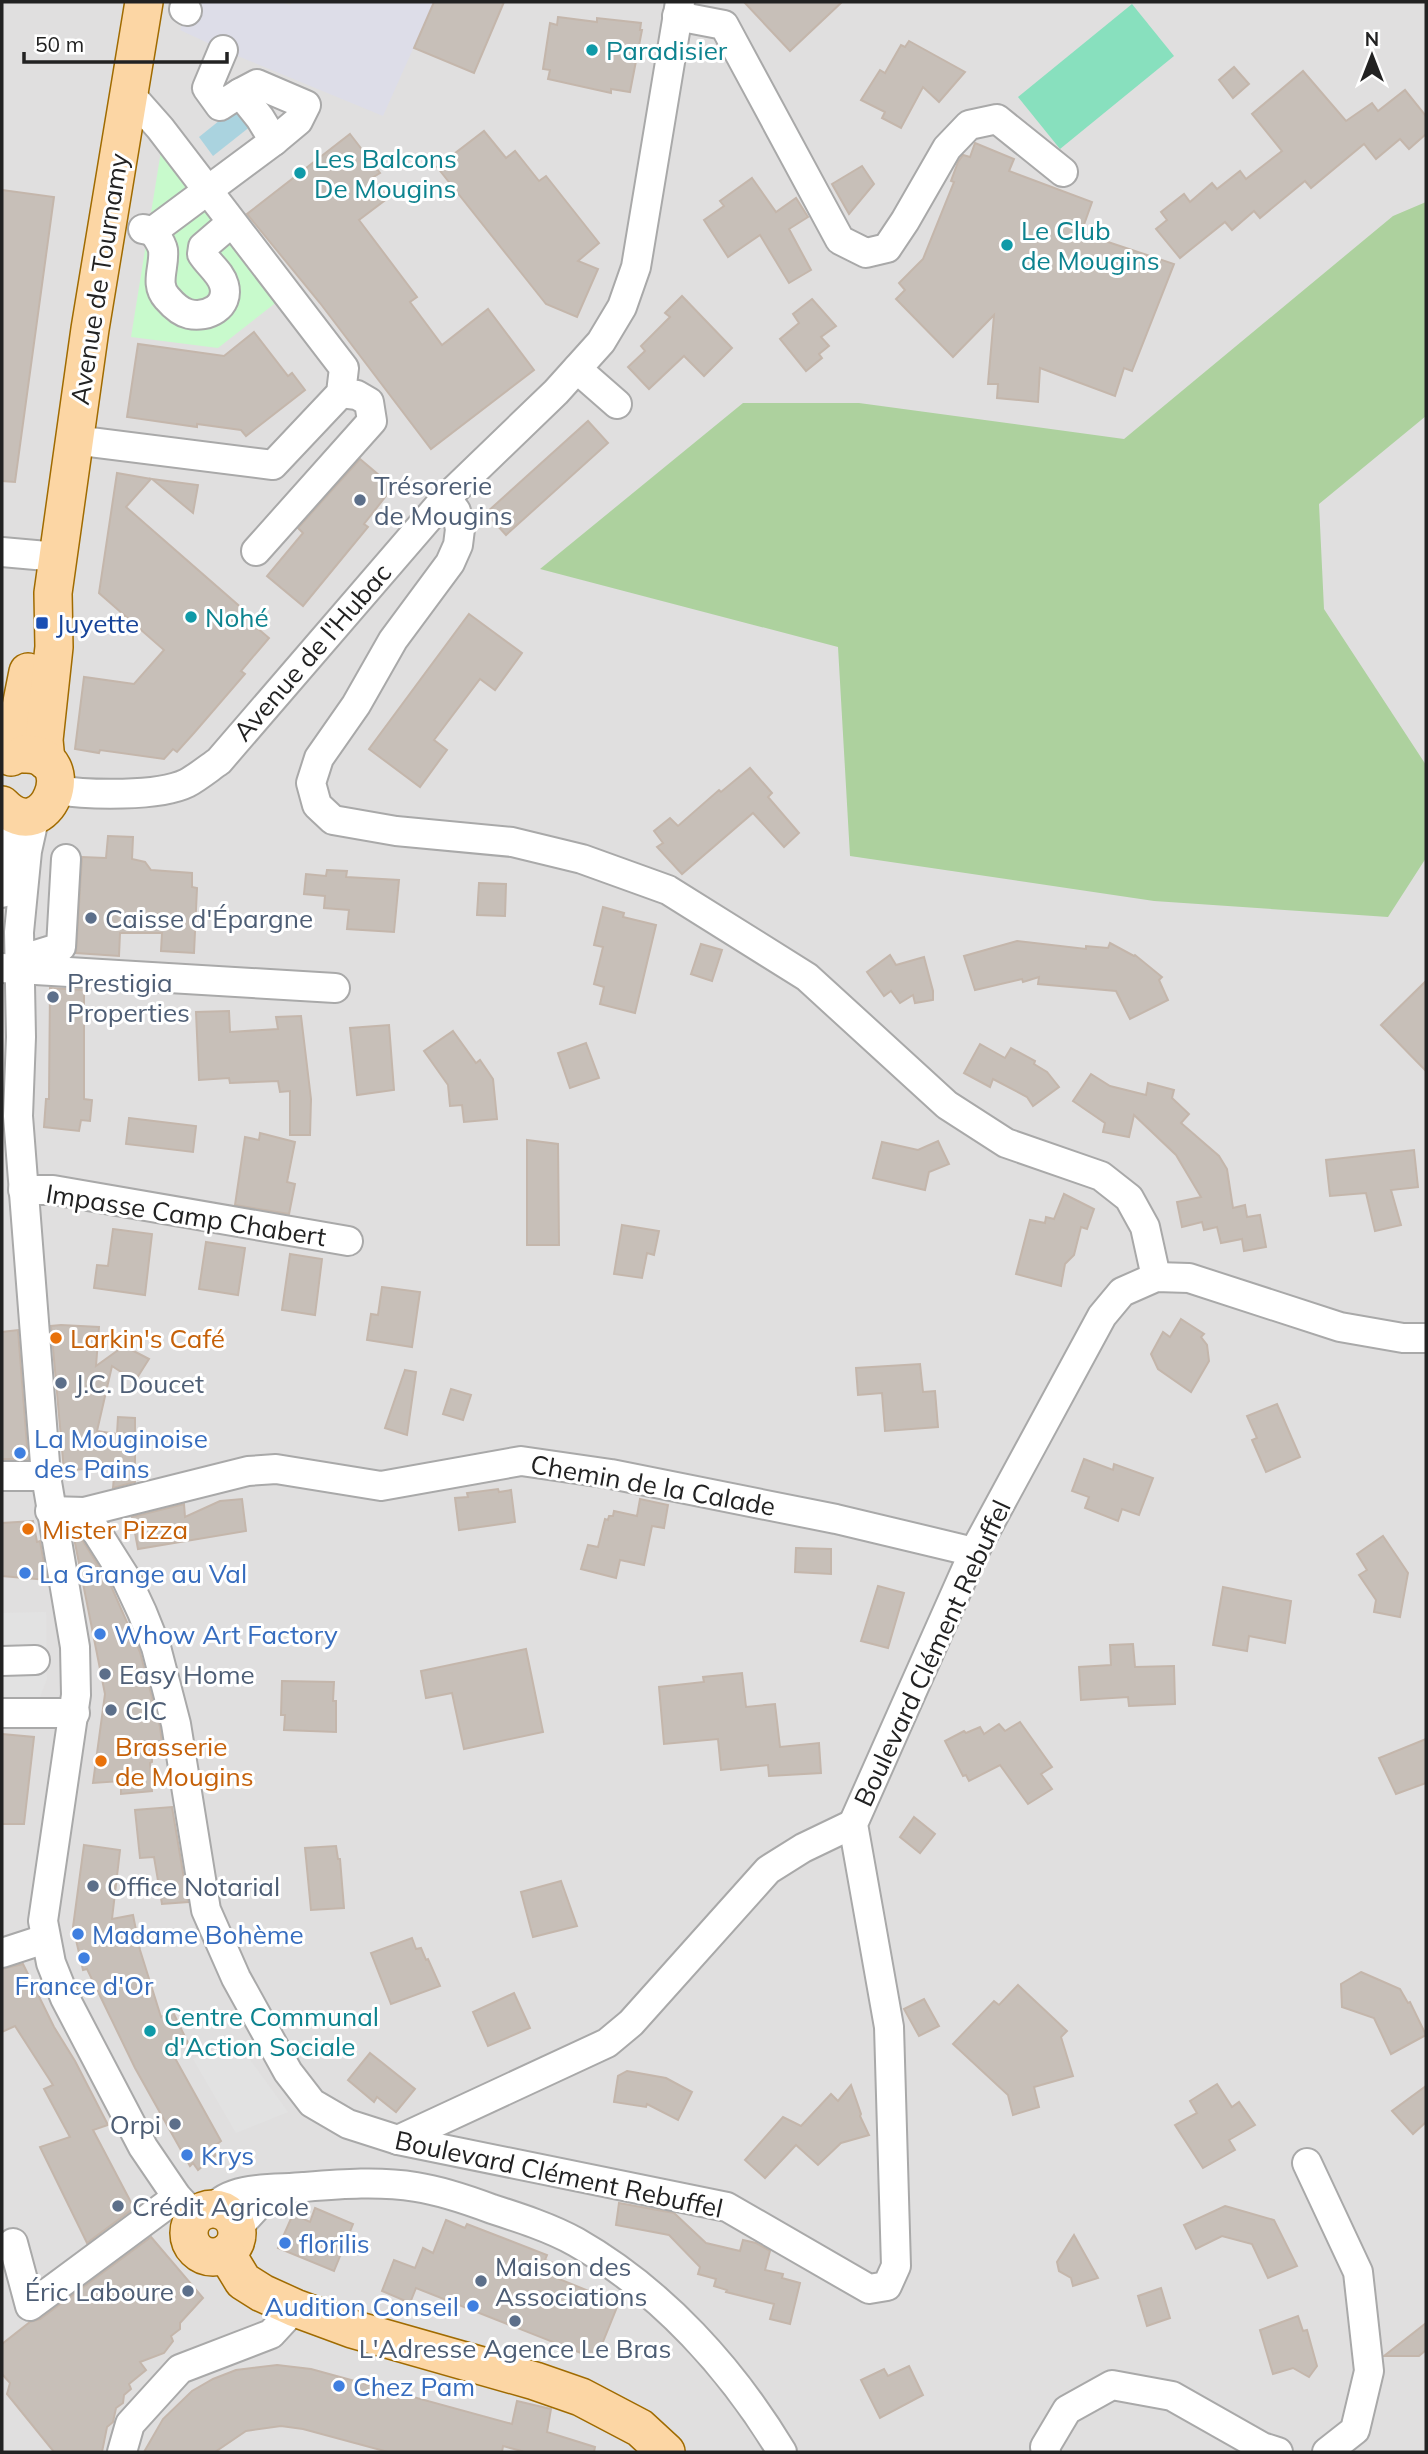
<svg xmlns="http://www.w3.org/2000/svg" width="1428" height="2454" viewBox="0 0 1428 2454" font-family="Mulish,sans-serif">
<style>
.residential{fill:#e0dfdf}
.forest{fill:#add19e}
.park{fill:#c8facc}
.pitch{fill:#88e0be}
.parking{fill:#e2e2e2}
.plaza{fill:#dddde8}
.water{fill:#aad3df}
.building{fill:#c7bfb8;stroke:#c4b6ab;stroke-width:2}
.lines{fill:none;stroke-linecap:round;stroke-linejoin:round}
.minor-casing{stroke:#a9a9a9;stroke-width:32}
.major-casing{stroke:#a06b00;stroke-width:40}
.minor{stroke:#fff;stroke-width:28}
.major{stroke:#fcd6a4;stroke-width:37}
.culture-dot{fill:#0f9aa8;stroke:#fff;stroke-width:2.5}
.service-dot{fill:#5c6f8a;stroke:#fff;stroke-width:2.5}
.transit-dot{fill:#1a4fb4;stroke:#fff;stroke-width:2.5}
.food-dot{fill:#e8710a;stroke:#fff;stroke-width:2.5}
.shop-dot{fill:#3f7fe0;stroke:#fff;stroke-width:2.5}
.labels{text-anchor:middle;dominant-baseline:central;stroke-width:6;stroke-linejoin:round;paint-order:stroke}
.culture-label{font-size:26px;fill:#0d838f;stroke:#fff;text-anchor:start}
.street-label{font-size:26px;fill:#222;stroke:#fff}
.service-label{font-size:26px;fill:#4e5e75;stroke:#fff;text-anchor:start}
.transit-label{font-size:26px;fill:#164399;stroke:#fff;text-anchor:start}
.food-label{font-size:26px;fill:#c56008;stroke:#fff;text-anchor:start}
.shop-label{font-size:26px;fill:#366cbe;stroke:#fff;text-anchor:start}
</style>
<rect width="100%" height="100%" fill="#f2efe9"/>
<rect class="residential" x="2" y="2" width="1424" height="2450"/>
<polygon class="forest" points="1426,202 1426,416 1319,504 1324,609 1426,765 1426,858 1388,917 1154,901 850,856 838,647 540,569 743,403 859,403 1124,439 1393,216"/>
<polygon class="park" points="161,151 278,301 218,348 131,337"/>
<polygon class="pitch" points="1132,4 1174,56 1060,149 1018,97"/>
<g class="parking">
<polygon points="46,1612 47,1679 40,1697 2,1697 2,1613"/>
<polygon points="235,2039 288,2112 236,2133 193,2059"/>
</g>
<polygon class="plaza" points="191,2 281,2 290,5 292,2 434,2 383,116 223,50 180,30"/>
<polygon class="water" points="275,98 270,111 213,156 199,137 245,100"/>
<g class="building">
<polygon points="434,2 504,2 474,73 414,48"/>
<polygon points="744,2 842,2 790,51"/>
<polygon points="558,17 597,22 597,18 641,23 640,30 642,30 630,92 611,89 611,93 548,79 550,70 543,69 550,23 557,25"/>
<polygon points="909,41 965,72 939,102 923,87 901,128 882,118 885,112 861,100 880,70 885,73 901,45 905,47"/>
<polygon points="1234,67 1249,84 1233,98 1219,80"/>
<polygon points="1303,71 1346,121 1372,103 1378,111 1405,90 1426,116 1426,134 1409,149 1400,139 1376,159 1364,144 1311,188 1305,181 1260,218 1254,211 1232,230 1225,222 1180,258 1156,229 1167,220 1161,212 1184,194 1190,202 1212,183 1217,189 1240,171 1246,179 1282,151 1252,114"/>
<polygon points="484,131 506,158 515,151 539,181 546,176 599,243 578,261 598,269 577,317 546,304 437,167"/>
<polygon points="350,134 380,173 372,178 388,198 359,220 417,297 410,302 442,345 488,309 534,370 431,449 320,303 247,214"/>
<polygon points="975,143 1014,159 1009,171 1092,202 1081,233 1174,264 1132,371 1124,368 1115,396 1040,368 1038,402 997,398 998,384 988,384 994,315 953,357 896,299 905,290 899,283 923,259 954,182 951,181 958,162 963,155 970,157"/>
<polygon points="862,166 874,184 849,214 832,184"/>
<polygon points="752,178 776,212 796,198 808,217 789,229 811,270 789,283 760,235 728,257 704,220 724,206 720,201"/>
<polygon points="2,190 54,197 15,482 2,481"/>
<polygon points="682,296 732,348 704,376 684,356 649,389 628,367 645,351 641,346 670,317 665,313"/>
<polygon points="812,299 836,326 821,337 829,346 819,354 822,358 806,371 780,339 799,323 793,314"/>
<polygon points="254,332 288,376 292,373 305,390 246,436 241,430 197,424 197,427 127,417 138,344 224,356"/>
<polygon points="588,421 608,443 506,535 486,513"/>
<polygon points="360,459 393,487 364,524 368,527 303,606 267,576 303,533 298,528"/>
<polygon points="117,473 151,479 126,507 253,618 250,622 269,638 241,671 245,674 194,733 177,752 173,749 164,759 100,750 99,753 75,749 84,677 134,684 164,650 99,593"/>
<polygon points="152,479 198,485 193,513"/>
<polygon points="469,614 522,653 495,690 480,679 434,740 447,750 420,787 369,749"/>
<polygon points="750,768 772,793 768,797 799,833 784,847 753,813 682,874 657,847 663,843 654,831 670,818 678,826 719,790 721,792"/>
<polygon points="108,836 133,837 132,859 145,862 151,870 192,873 192,887 197,888 194,953 161,951 162,933 120,933 119,956 76,953 82,857 106,858"/>
<polygon points="327,870 347,871 346,877 399,880 394,932 347,929 349,910 324,908 325,896 304,894 306,874 326,876"/>
<polygon points="479,883 506,884 505,916 477,915"/>
<polygon points="603,907 624,913 623,917 656,925 635,1013 600,1004 604,987 594,984 603,947 594,945"/>
<polygon points="1017,941 1086,949 1086,946 1108,948 1110,943 1134,956 1135,955 1162,977 1159,980 1168,1000 1130,1019 1116,991 1038,984 1039,977 1023,982 1022,979 975,990 964,956"/>
<polygon points="701,944 722,950 712,981 691,974"/>
<polygon points="890,955 896,965 924,957 933,991 933,1000 915,1003 913,995 900,1003 891,991 884,996 867,972"/>
<polygon points="1426,981 1426,1071 1381,1025"/>
<polygon points="50,988 84,990 84,1099 92,1100 90,1121 81,1120 79,1131 44,1127 46,1099 49,1099"/>
<polygon points="229,1011 230,1032 278,1029 276,1017 301,1016 311,1099 310,1135 290,1135 290,1091 280,1092 278,1081 230,1083 229,1078 199,1080 196,1012"/>
<polygon points="389,1025 394,1090 357,1095 350,1028"/>
<polygon points="453,1031 476,1063 480,1060 493,1079 497,1119 464,1122 462,1105 450,1106 448,1085 424,1051"/>
<polygon points="586,1043 599,1078 570,1088 558,1053"/>
<polygon points="980,1044 1005,1058 1011,1048 1035,1061 1034,1064 1047,1072 1059,1087 1033,1106 1027,1097 993,1079 990,1087 964,1073"/>
<polygon points="1091,1074 1110,1086 1146,1095 1148,1083 1174,1090 1172,1098 1189,1114 1181,1123 1219,1156 1227,1169 1233,1208 1245,1205 1247,1217 1260,1215 1266,1247 1244,1251 1242,1239 1221,1243 1217,1227 1204,1230 1202,1222 1182,1227 1177,1202 1201,1197 1176,1155 1134,1115 1129,1137 1103,1132 1105,1123 1073,1101"/>
<polygon points="129,1118 196,1126 193,1152 126,1144"/>
<polygon points="260,1133 295,1142 287,1182 295,1184 289,1214 235,1205 245,1137 259,1140"/>
<polygon points="527,1140 558,1144 559,1245 527,1245"/>
<polygon points="938,1141 949,1164 929,1172 925,1190 873,1178 882,1142 918,1150"/>
<polygon points="1414,1150 1418,1187 1391,1190 1401,1225 1375,1231 1366,1193 1330,1196 1326,1160"/>
<polygon points="1064,1194 1094,1209 1087,1229 1081,1227 1074,1255 1065,1264 1061,1286 1016,1274 1030,1220 1045,1223 1046,1217 1054,1219"/>
<polygon points="622,1225 659,1231 654,1255 647,1253 642,1278 614,1274"/>
<polygon points="113,1229 152,1234 145,1295 94,1288 97,1265 108,1266"/>
<polygon points="206,1242 245,1248 238,1295 199,1289"/>
<polygon points="290,1254 322,1259 315,1315 282,1310"/>
<polygon points="382,1287 420,1292 412,1347 367,1340 371,1314 378,1315"/>
<polygon points="1181,1319 1204,1334 1201,1337 1207,1345 1209,1361 1191,1392 1158,1369 1151,1354 1163,1332 1170,1337"/>
<polygon points="61,1325 99,1327 96,1366 124,1346 149,1359 135,1381 112,1366 97,1431 117,1434 118,1417 135,1418 135,1437 138,1437 135,1453 135,1482 113,1488 115,1466 64,1471 51,1326"/>
<polygon points="18,1330 28,1459 2,1459 2,1332"/>
<polygon points="920,1364 923,1392 935,1391 938,1427 885,1431 882,1393 858,1395 856,1368"/>
<polygon points="405,1370 416,1372 407,1435 385,1428"/>
<polygon points="451,1389 471,1395 463,1420 443,1414"/>
<polygon points="1277,1404 1300,1457 1266,1472 1252,1440 1257,1438 1247,1416"/>
<polygon points="1084,1459 1113,1470 1114,1464 1153,1478 1139,1515 1122,1509 1118,1521 1085,1508 1089,1497 1072,1491"/>
<polygon points="498,1489 499,1492 511,1490 515,1522 459,1530 455,1498 468,1497 467,1493"/>
<polygon points="242,1499 246,1531 138,1549 132,1517 184,1504 185,1517 220,1501"/>
<polygon points="640,1499 668,1505 664,1528 652,1526 644,1565 620,1560 616,1578 581,1569 588,1545 598,1547 605,1519 608,1520 609,1516 613,1516 614,1511 637,1516"/>
<polygon points="33,1521 37,1542 40,1541 47,1580 2,1576 2,1523"/>
<polygon points="72,1528 75,1528 112,1588 140,1652 160,1727 164,1757 152,1757 152,1762 150,1763 152,1791 121,1794 121,1781 93,1783 105,1694"/>
<polygon points="1383,1536 1408,1573 1400,1617 1374,1612 1376,1600 1359,1575 1367,1570 1357,1554"/>
<polygon points="796,1548 831,1549 831,1574 795,1572"/>
<polygon points="878,1586 904,1593 888,1648 861,1641"/>
<polygon points="1223,1587 1291,1601 1285,1643 1249,1636 1247,1651 1213,1645"/>
<polygon points="1133,1644 1135,1667 1174,1666 1175,1704 1129,1706 1128,1697 1081,1700 1079,1667 1111,1665 1110,1645"/>
<polygon points="526,1649 543,1732 464,1749 452,1693 426,1698 421,1671"/>
<polygon points="742,1673 746,1707 775,1704 780,1747 819,1743 821,1773 769,1776 768,1765 721,1770 718,1739 664,1744 659,1687 704,1682 703,1677"/>
<polygon points="282,1681 334,1682 333,1701 336,1701 336,1732 284,1730 285,1715 281,1715"/>
<polygon points="1020,1722 1052,1767 1041,1774 1052,1789 1028,1804 1000,1765 969,1781 966,1775 963,1776 945,1741 964,1731 966,1733 980,1727 984,1734 999,1724 1005,1731"/>
<polygon points="2,1734 34,1737 24,1824 2,1824"/>
<polygon points="1426,1739 1426,1783 1396,1794 1379,1758"/>
<polygon points="172,1807 188,1902 162,1904 154,1857 140,1858 135,1810"/>
<polygon points="914,1817 935,1834 920,1853 900,1837"/>
<polygon points="84,1845 120,1850 112,1919 133,1915 140,1950 161,2017 173,2012 188,2043 171,2051 221,2141 211,2149 216,2155 198,2170 193,2163 190,2166 135,2068 87,1969 83,1970 73,1927"/>
<polygon points="336,1846 338,1859 340,1859 344,1908 311,1910 305,1848"/>
<polygon points="561,1881 577,1926 533,1937 521,1892"/>
<polygon points="412,1938 416,1949 421,1948 426,1960 428,1959 440,1986 391,2004 371,1953"/>
<polygon points="23,1964 54,2027 75,2061 108,2125 93,2130 134,2208 87,2243 40,2147 70,2137 44,2089 53,2085 15,2026 2,2032 2,1969"/>
<polygon points="1361,1972 1400,1989 1408,2003 1410,2002 1426,2035 1391,2054 1374,2018 1342,2007 1341,1984"/>
<polygon points="1018,1985 1067,2031 1061,2037 1073,2076 1034,2087 1039,2107 1013,2115 1008,2095 953,2044 994,2001 999,2005"/>
<polygon points="514,1993 530,2028 488,2046 473,2012"/>
<polygon points="924,1999 939,2026 919,2036 904,2009"/>
<polygon points="370,2053 415,2089 396,2112 377,2097 374,2102 348,2080"/>
<polygon points="627,2071 666,2078 692,2092 678,2120 647,2104 646,2107 614,2102 618,2076"/>
<polygon points="1217,2084 1232,2107 1239,2102 1255,2125 1229,2140 1235,2150 1203,2168 1175,2125 1197,2113 1190,2101"/>
<polygon points="851,2085 861,2114 860,2116 869,2135 841,2143 818,2165 796,2145 765,2178 745,2160 783,2117 801,2126 831,2094 838,2101"/>
<polygon points="1426,2086 1426,2122 1413,2134 1392,2111"/>
<polygon points="619,2203 674,2213 706,2243 740,2251 743,2240 756,2243 770,2251 765,2270 783,2274 782,2278 800,2283 790,2324 770,2319 774,2304 726,2292 727,2290 714,2286 716,2279 698,2274 700,2267 669,2235 616,2225"/>
<polygon points="1225,2206 1274,2220 1297,2266 1268,2278 1252,2244 1222,2236 1196,2249 1184,2225"/>
<polygon points="315,2208 353,2224 334,2271 278,2248 293,2214 310,2222"/>
<polygon points="446,2220 465,2228 467,2224 547,2255 545,2260 564,2267 559,2279 606,2298 604,2302 617,2307 596,2359 416,2288 410,2303 382,2291 394,2260 415,2268 423,2248 433,2253"/>
<polygon points="1074,2235 1098,2278 1073,2286 1071,2278 1059,2271 1057,2262"/>
<polygon points="151,2237 203,2298 180,2323 180,2329 171,2336 173,2341 164,2353 140,2362 146,2370 129,2384 131,2389 124,2395 123,2403 116,2408 113,2422 107,2427 102,2452 54,2452 7,2394 10,2383 2,2374 2,2344 30,2322 40,2319"/>
<polygon points="1161,2288 1170,2318 1147,2326 1138,2296"/>
<polygon points="1298,2316 1303,2331 1307,2330 1317,2366 1309,2377 1293,2368 1273,2374 1260,2330"/>
<polygon points="1426,2323 1426,2350 1419,2356 1384,2356"/>
<polygon points="277,2365 311,2369 512,2424 517,2401 551,2409 547,2432 595,2447 594,2452 525,2452 503,2446 502,2452 388,2452 303,2429 281,2426 246,2431 215,2452 144,2452 163,2419 192,2391 213,2379 236,2370"/>
<polygon points="909,2366 923,2395 880,2418 861,2380 884,2369 888,2376"/>
</g>
<g class="lines">
<g class="minor-casing">
<g id="minor">
<polyline points="184,9 187,11"/>
<polyline points="677,16 724,25 840,240 866,253 887,248 905,221 947,148 969,125 997,119 1063,172"/>
<polyline points="240,93 257,84 306,105 298,121 274,141"/>
<polyline points="143,229 153,231 274,141 260,118 240,93 220,106 207,88 223,50"/>
<path d="M153,231C157,237 162,244 163,250C165,267 154,284 167,298C173,305 180,312 189,314C207,318 230,307 224,285C221,273 209,265 202,254L203,247L231,223"/>
<polyline points="577,369 617,404"/>
<polyline points="74,440 273,465 341,393 344,368 160,128 129,93"/>
<polyline points="446,498 456,511 460,529 458,545 450,563 393,640 356,705 319,758 311,783 317,805 333,820 396,831 512,842 582,859 668,890 807,977 947,1105 1006,1143 1101,1176 1129,1198 1145,1227 1156,1277"/>
<polyline points="256,551 372,421 369,402 357,395 341,393"/>
<polyline points="2,552 58,557"/>
<path d="M56,790C88,795 159,797 187,783C198,777 209,768 219,761L443,501L556,392L601,342L622,307L636,267L680,2"/>
<polyline points="39,813 33,824 27,851 19,932 21,1037 18,1116 46,1476 75,1647 76,1695 43,1921 51,1963 65,1998 143,2147 177,2197 195,2216"/>
<polyline points="2,893 11,813"/>
<polyline points="19,960 61,947 66,859"/>
<polyline points="2,968 335,988"/>
<polyline points="23,1190 53,1190 348,1241"/>
<polyline points="2,1476 46,1476"/>
<polyline points="50,1511 84,1512 127,1580 142,1612 156,1647 176,1724 206,1910 236,1978 288,2072 312,2103 348,2124 398,2140 727,2207 869,2289 887,2286 896,2266 889,2027 853,1824 974,1552 1102,1316 1122,1292 1156,1277 1189,1278 1340,1327 1403,1338 1426,1338"/>
<polyline points="84,1512 248,1471 276,1469 381,1486 521,1461 611,1474 836,1519 974,1552"/>
<polyline points="2,1661 35,1660"/>
<polyline points="2,1713 75,1713"/>
<polyline points="2,1953 45,1939"/>
<polyline points="398,2140 607,2043 631,2023 768,1870 803,1848 853,1824"/>
<polyline points="1307,2163 1358,2272 1369,2371 1355,2430 1327,2452"/>
<path d="M214,2208C232,2185 278,2190 304,2187C342,2184 379,2181 416,2187C442,2191 468,2200 492,2209C520,2218 551,2228 576,2242C662,2291 732,2369 782,2452"/>
<polyline points="237,2228 260,2203 280,2192"/>
<polyline points="13,2243 30,2306 177,2197"/>
<polyline points="122,2452 130,2424 180,2369 271,2334 295,2308"/>
<polyline points="1046,2452 1045,2447 1067,2410 1112,2385 1172,2396 1262,2447 1278,2452"/>
</g>
</g>
<g class="major-casing">
<g id="major">
<polyline points="11,757 28,672"/>
<polyline points="46,761 44,740 54,647 53,593 90,329 144,2"/>
<path d="M2,805C46,851 85,752 24,754"/>
<circle cx="213" cy="2233" r="24"/>
<polyline points="226,2253 243,2281 262,2293 295,2308 352,2329 535,2381 581,2397 640,2428 666,2452"/>
</g>
</g>
<use href="#minor" class="minor"/>
<use href="#major" class="major"/>
</g>
<g class="culture-dot">
<circle cx="592" cy="50" r="7"/>
<circle cx="300" cy="173" r="7"/>
<circle cx="1007" cy="245" r="7"/>
<circle cx="191" cy="617" r="7"/>
<circle cx="150" cy="2031" r="7"/>
</g>
<g class="service-dot">
<circle cx="360" cy="500" r="7"/>
<circle cx="91" cy="918" r="7"/>
<circle cx="53" cy="997" r="7"/>
<circle cx="61" cy="1383" r="7"/>
<circle cx="105" cy="1674" r="7"/>
<circle cx="111" cy="1710" r="7"/>
<circle cx="93" cy="1886" r="7"/>
<circle cx="175" cy="2124" r="7"/>
<circle cx="118" cy="2206" r="7"/>
<circle cx="481" cy="2281" r="7"/>
<circle cx="188" cy="2291" r="7"/>
<circle cx="515" cy="2321" r="7"/>
</g>
<rect class="transit-dot" x="35" y="616" width="14" height="14" rx="3.5"/>
<g class="food-dot">
<circle cx="56" cy="1338" r="7"/>
<circle cx="28" cy="1529" r="7"/>
<circle cx="101" cy="1761" r="7"/>
</g>
<g class="shop-dot">
<circle cx="20" cy="1453" r="7"/>
<circle cx="25" cy="1573" r="7"/>
<circle cx="100" cy="1634" r="7"/>
<circle cx="78" cy="1934" r="7"/>
<circle cx="84" cy="1958" r="7"/>
<circle cx="187" cy="2155" r="7"/>
<circle cx="285" cy="2243" r="7"/>
<circle cx="473" cy="2306" r="7"/>
<circle cx="339" cy="2386" r="7"/>
</g>
<g class="labels">
<g class="culture-label">
<text x="606" y="50">Paradisier</text>
<text x="314" y="158">Les Balcons<tspan x="314" dy="30">De Mougins</tspan></text>
<text x="1021" y="230">Le Club<tspan x="1021" dy="30">de Mougins</tspan></text>
<text x="205" y="617">Nohé</text>
<text x="164" y="2016">Centre Communal<tspan x="164" dy="30">d'Action Sociale</tspan></text>
</g>
<g class="street-label">
<text transform="translate(99 279) rotate(-81)">Avenue de Tournamy</text>
<text transform="translate(312 652) rotate(-49)">Avenue de l'Hubac</text>
<text transform="translate(186 1215) rotate(9)">Impasse Camp Chabert</text>
<text transform="translate(653 1485) rotate(10)">Chemin de la Calade</text>
<text transform="translate(932 1653) rotate(-65)">Boulevard Clément Rebuffel</text>
<text transform="translate(559 2174) rotate(12)">Boulevard Clément Rebuffel</text>
</g>
<g class="service-label">
<text x="374" y="485">Trésorerie<tspan x="374" dy="30">de Mougins</tspan></text>
<text x="105" y="918">Caisse d'Épargne</text>
<text x="67" y="982">Prestigia<tspan x="67" dy="30">Properties</tspan></text>
<text x="75" y="1383">J.C. Doucet</text>
<text x="119" y="1674">Easy Home</text>
<text x="125" y="1710">CIC</text>
<text x="107" y="1886">Office Notarial</text>
<text x="161" y="2124" text-anchor="end">Orpi</text>
<text x="132" y="2206">Crédit Agricole</text>
<text x="495" y="2266">Maison des<tspan x="495" dy="30">Associations</tspan></text>
<text x="174" y="2291" text-anchor="end">Éric Laboure</text>
<text x="515" y="2348" text-anchor="middle">L'Adresse Agence Le Bras</text>
</g>
<g class="transit-label">
<text x="56" y="623">Juyette</text>
</g>
<g class="food-label">
<text x="70" y="1338">Larkin's Café</text>
<text x="42" y="1529">Mister Pizza</text>
<text x="115" y="1746">Brasserie<tspan x="115" dy="30">de Mougins</tspan></text>
</g>
<g class="shop-label">
<text x="34" y="1438">La Mouginoise<tspan x="34" dy="30">des Pains</tspan></text>
<text x="39" y="1573">La Grange au Val</text>
<text x="114" y="1634">Whow Art Factory</text>
<text x="92" y="1934">Madame Bohème</text>
<text x="84" y="1985" text-anchor="middle">France d'Or</text>
<text x="201" y="2155">Krys</text>
<text x="299" y="2243">florilis</text>
<text x="459" y="2306" text-anchor="end">Audition Conseil</text>
<text x="353" y="2386">Chez Pam</text>
</g>
</g>
<rect width="1428" height="2454" fill="none" stroke="#222222" stroke-width="7"/>
<g transform="translate(1372 56)" stroke="#ffffff" stroke-width="5" paint-order="stroke">
<path d="M0-5L12 26L0 18L-12 26Z" fill="#222222"/>
<text y="-10" font-size="19" font-weight="bold" text-anchor="middle" fill="#222222">N</text>
</g>
<path d="M24 52v10h203v-10" fill="none" stroke="#222222" stroke-width="3.5"/>
<text x="35" y="52" font-size="21" fill="#222222" stroke="#ffffff" stroke-width="5" paint-order="stroke">50 m</text>
</svg>
